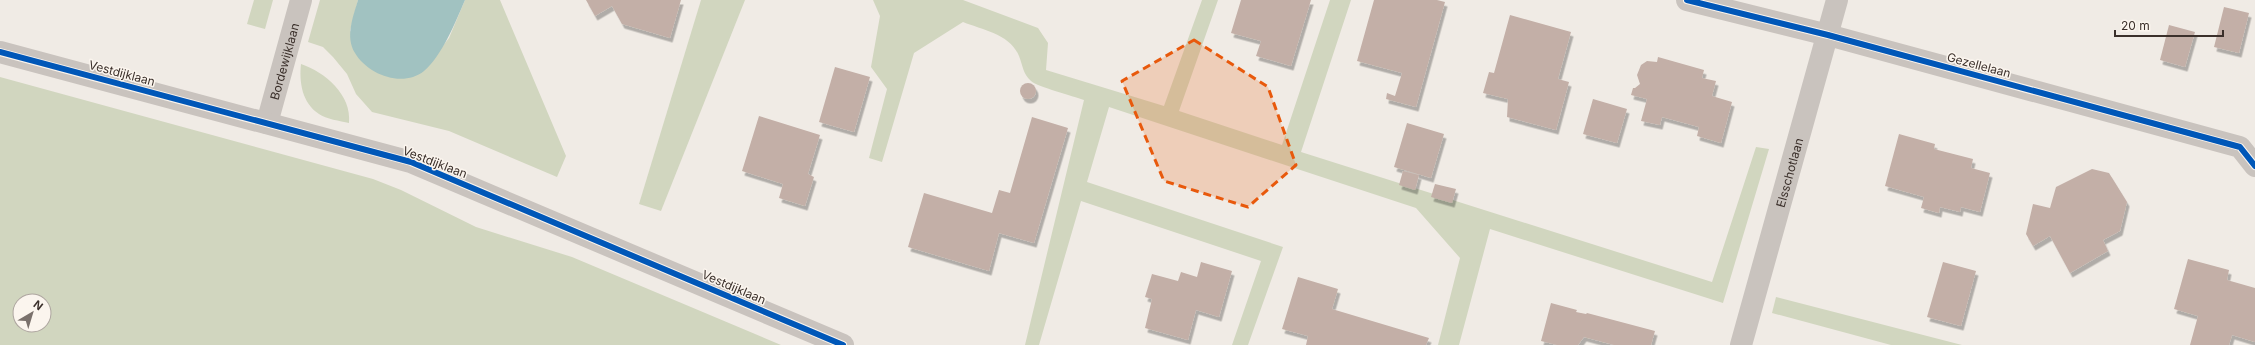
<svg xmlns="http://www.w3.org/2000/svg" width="2255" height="345" viewBox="0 0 2255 345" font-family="Inter,sans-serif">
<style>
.green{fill:#d1d6bf;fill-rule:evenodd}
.water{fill:#a1c2c1}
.building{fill:#c3afa7;filter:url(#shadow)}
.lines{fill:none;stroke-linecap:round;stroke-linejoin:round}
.minor{stroke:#c9c3be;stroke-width:22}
.tertiary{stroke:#c9c3be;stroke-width:22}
.cycleway-casing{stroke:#fbf5ee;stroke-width:8}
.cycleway{stroke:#0057b8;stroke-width:6}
.marked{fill:#e8590c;fill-opacity:0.2;stroke:#e8590c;stroke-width:3;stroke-dasharray:8 5;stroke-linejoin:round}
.labels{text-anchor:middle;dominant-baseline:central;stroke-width:3;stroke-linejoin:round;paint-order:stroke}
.street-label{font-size:12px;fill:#3b302b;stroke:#fbf5ee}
</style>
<defs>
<filter id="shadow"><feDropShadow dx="2.5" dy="4.5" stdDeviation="0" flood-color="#0004"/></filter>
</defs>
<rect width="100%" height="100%" fill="#f0ebe5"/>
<g class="green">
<polygon points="254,0 273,0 265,29 247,24"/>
<polygon points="320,0 358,0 350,31 424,70 449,38 465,0 500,0 566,156 557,177 449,131 372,112 356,94 347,74 333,57 323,47 308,42"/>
<polygon points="701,0 745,0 661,211 639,204"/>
<path d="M873,0H963L1038,28L1048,43L1046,70L1164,106L1202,0H1218L1179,111L1282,145L1330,0H1351L1301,152L1712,282L1756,147L1769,149L1723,303L1490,229L1459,345H1438L1460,258L1416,208L1109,107L1087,182L1283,247L1248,345H1232L1261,261L1081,201L1039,345H1025L1084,100C1073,96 1038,87 1031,81C1023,74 1023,66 1019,56C1010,34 983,30 963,22L914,53L882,162L869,158L887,89L871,67L880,16Z"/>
<path d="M301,64C325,72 352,95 349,123C340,121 326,119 319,114C302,103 299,82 301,64Z"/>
<path d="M0,77L373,179L401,190L476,227L572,257L781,345H0ZM20,301H44V325H20Z"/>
<polygon points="1776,297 1962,345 1891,345 1772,313"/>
</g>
<path class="water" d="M358,0H465C456,21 442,56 424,71C403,88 368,75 355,53C345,37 353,17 358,0Z"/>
<g class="building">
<polygon points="586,0 681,0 670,38 622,24 612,6 595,16"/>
<polygon points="1241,0 1311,0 1291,66 1256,56 1261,41 1231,33"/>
<polygon points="1374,0 1437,0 1445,2 1416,107 1386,99 1387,93 1395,96 1402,73 1357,61"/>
<polygon points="2224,7 2249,13 2239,53 2214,47"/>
<polygon points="1510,15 1571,32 1558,79 1569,82 1556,130 1507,117 1508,99 1483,93 1489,72 1494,73"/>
<polygon points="2169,25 2195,32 2185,67 2160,60"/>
<polygon points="1658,57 1704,70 1702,78 1716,81 1712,96 1732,102 1721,143 1697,136 1699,127 1662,117 1660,125 1641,121 1647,99 1631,95 1633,88 1635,88 1640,84 1637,75 1641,65 1647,61 1657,62"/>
<polygon points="835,67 870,77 854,132 819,122"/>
<circle cx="1028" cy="91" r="8"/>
<polygon points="1593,99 1627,109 1617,143 1583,134"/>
<polygon points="759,116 820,135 808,174 814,177 805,206 779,198 783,184 742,171"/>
<polygon points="1032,117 1068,128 1034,243 999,233 989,271 908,247 924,193 992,213 999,190 1010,193"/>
<polygon points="1407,123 1444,134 1431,178 1394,167"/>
<polygon points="1899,134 1935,144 1934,149 1973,159 1971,168 1990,173 1980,212 1961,207 1960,212 1940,207 1939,213 1921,208 1924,197 1885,186"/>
<polygon points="2092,169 2109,173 2127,202 2120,231 2103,240 2108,251 2070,273 2050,236 2033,246 2026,234 2033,204 2050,208 2056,187"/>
<polygon points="1403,171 1419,175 1415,190 1399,185"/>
<polygon points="1435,184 1456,189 1452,203 1431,197"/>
<polygon points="2188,259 2229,270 2227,280 2255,288 2255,342 2232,335 2229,345 2190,345 2198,316 2174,309"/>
<polygon points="1201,262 1232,271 1219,317 1196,310 1188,340 1145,328 1152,299 1145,297 1152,274 1178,281 1181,272 1197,277"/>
<polygon points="1943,262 1976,271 1961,326 1927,317"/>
<polygon points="1298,277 1338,289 1332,309 1429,338 1426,345 1306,345 1308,336 1282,329"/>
<polygon points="1551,303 1577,310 1576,312 1586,314 1587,313 1655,331 1651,345 1614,345 1584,337 1578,345 1557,345 1541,341"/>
</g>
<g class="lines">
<g class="minor">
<polyline points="1687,0 1828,35 2240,147 2255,166"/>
<path id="s1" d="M267,123L301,0"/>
<path id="s2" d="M1741,345L1837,0"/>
</g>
<polyline class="tertiary" points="0,52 411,162 843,345"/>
<g class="cycleway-casing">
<g id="cycleway">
<polyline points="1687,0 1828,35 2240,147 2255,166"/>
<polyline points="0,52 411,162 843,345"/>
</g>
</g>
<use href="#cycleway" class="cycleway"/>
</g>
<path class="marked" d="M1194,40L1268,87L1296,165L1248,207L1164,181L1122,81Z"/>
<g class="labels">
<g class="street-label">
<text stroke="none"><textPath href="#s1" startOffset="64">Bordewijklaan</textPath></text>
<text transform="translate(1979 65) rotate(15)">Gezellelaan</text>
<text transform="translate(122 73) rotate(15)">Vestdijklaan</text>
<text transform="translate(435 162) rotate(21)">Vestdijklaan</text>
<text stroke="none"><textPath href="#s2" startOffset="179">Elsschotlaan</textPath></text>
<text transform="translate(734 287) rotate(23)">Vestdijklaan</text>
</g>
</g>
<g transform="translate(32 313) rotate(38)"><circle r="19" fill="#fbf5ee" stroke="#aea6a0"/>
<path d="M0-3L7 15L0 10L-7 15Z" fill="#7a716c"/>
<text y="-6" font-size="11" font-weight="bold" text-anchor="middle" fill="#3b302b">N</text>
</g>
<path d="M2115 30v6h108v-6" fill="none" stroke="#3b302b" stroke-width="2"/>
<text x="2121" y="30" font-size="12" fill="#3b302b" stroke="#fbf5ee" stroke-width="3" paint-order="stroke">20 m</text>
</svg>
